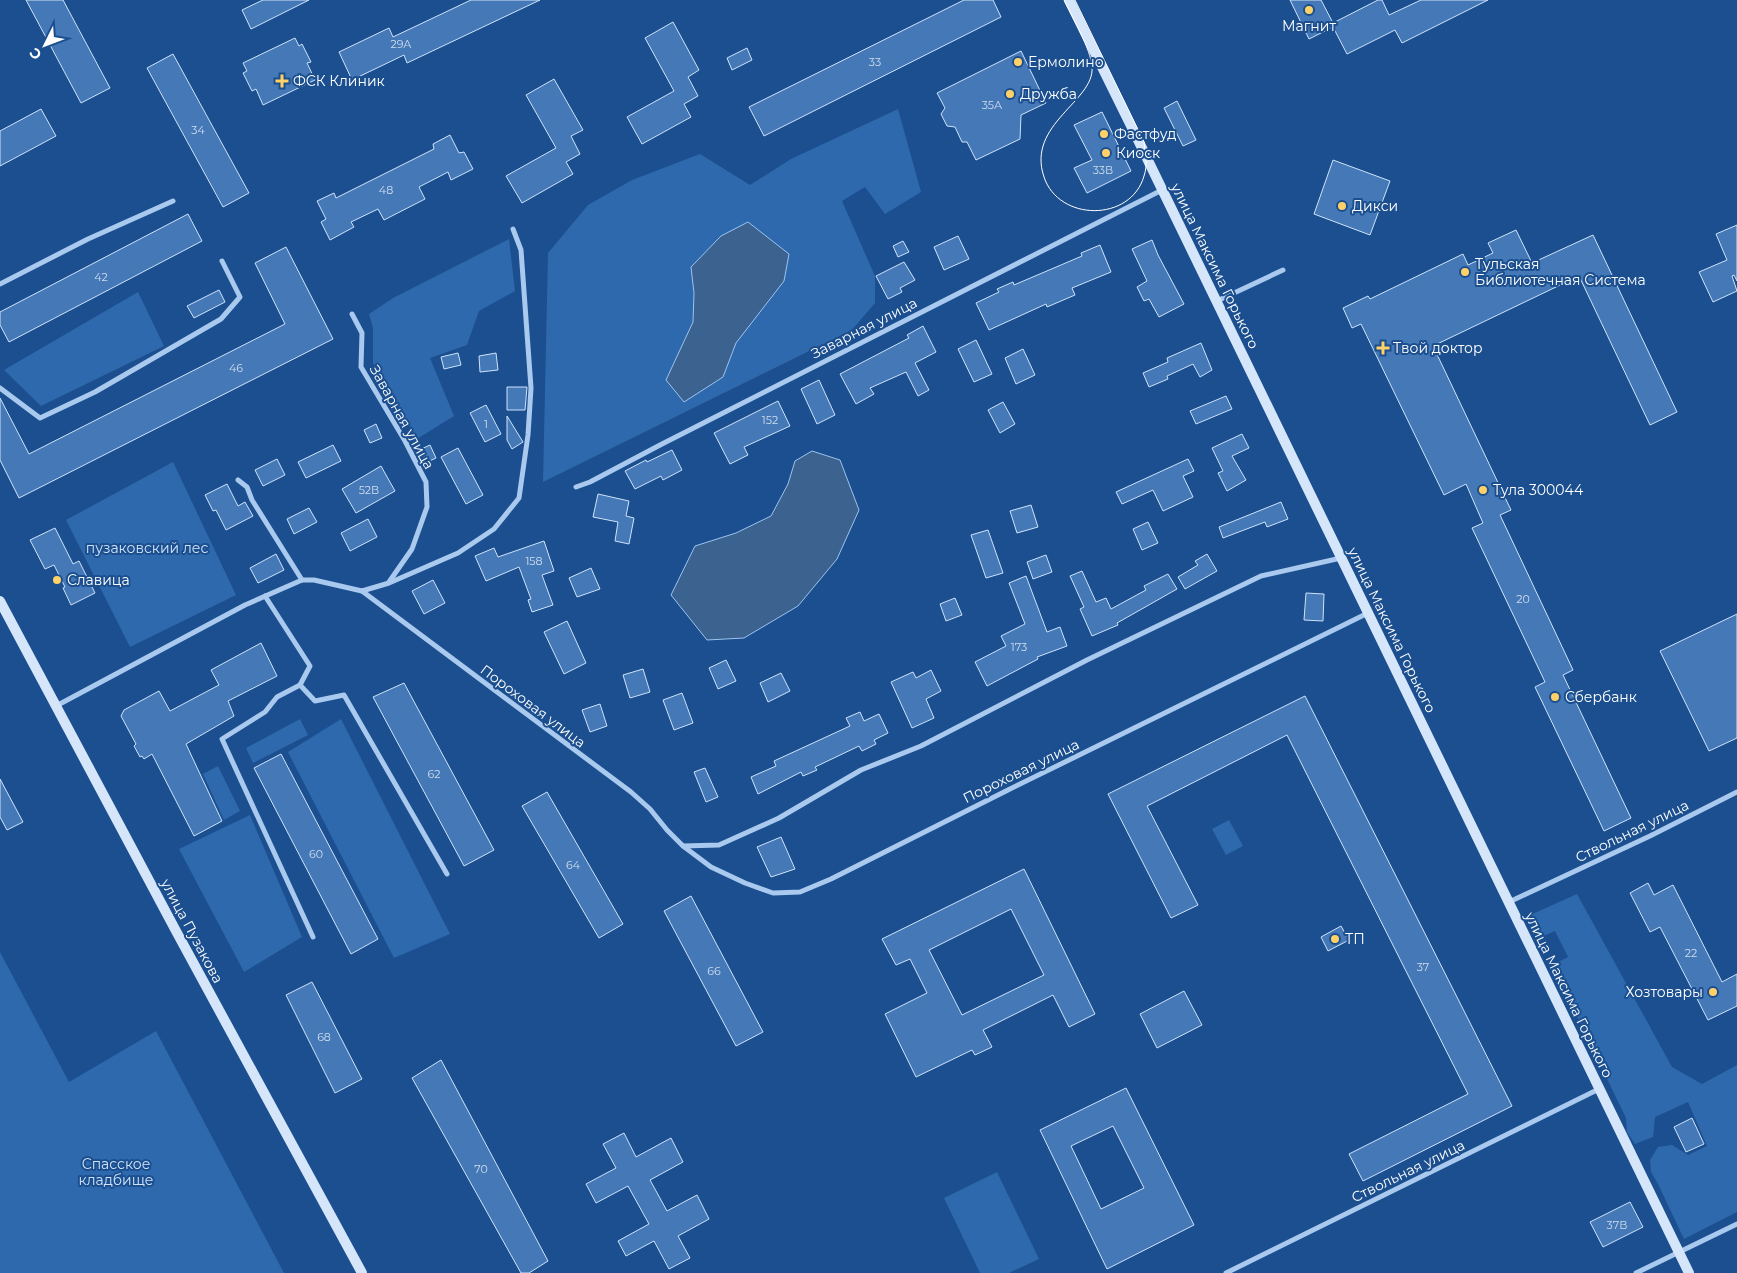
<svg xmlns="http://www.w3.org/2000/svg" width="1737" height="1273" viewBox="0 0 1737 1273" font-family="Montserrat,sans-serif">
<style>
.green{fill:#2e69ad}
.water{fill:#3c6290;stroke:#9cc4f0}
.building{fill:#4478b7;stroke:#cfe3fa;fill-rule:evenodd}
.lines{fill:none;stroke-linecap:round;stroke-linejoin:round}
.street{stroke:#a9c9ee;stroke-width:5}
.secondary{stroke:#d6e6fa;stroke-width:10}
.tram{stroke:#fff;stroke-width:1}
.poi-dot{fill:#ffd166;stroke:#1b4f8f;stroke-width:2}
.labels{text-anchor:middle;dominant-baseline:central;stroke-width:4;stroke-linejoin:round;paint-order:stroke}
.number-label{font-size:11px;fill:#d0dded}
.poi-label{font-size:14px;fill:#fff;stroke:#1b4f8f;text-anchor:start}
.street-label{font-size:14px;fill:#fff;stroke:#1b4f8f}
.park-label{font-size:14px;fill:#cfe3fa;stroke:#1b4f8f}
</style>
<rect width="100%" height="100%" fill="#1b4f8f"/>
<g class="green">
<polygon points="898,109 921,192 885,214 865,187 842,201 875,276 875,303 852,330 543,482 548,253 588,205 632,180 700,154 750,185 791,159"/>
<polygon points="509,239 515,291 479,311 467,345 430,358 454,416 417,439 373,363 373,328 369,314 393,298"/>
<polygon points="138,292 164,346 41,406 4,370"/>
<polygon points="173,462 236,595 130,647 66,520"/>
<polygon points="300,719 308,735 253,763 246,748"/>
<polygon points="341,719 450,934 394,958 288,752"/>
<polygon points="218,766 240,811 224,820 203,774"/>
<polygon points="250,815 302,937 244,972 179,849"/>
<polygon points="1229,820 1243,846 1226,855 1212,829"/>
<polygon points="1577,894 1672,1067 1702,1084 1737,1065 1737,1212 1684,1239 1658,1184 1651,1172 1650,1160 1658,1147 1672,1145 1688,1155 1707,1146 1688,1102 1655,1117 1653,1137 1635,1144 1627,1132 1626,1118 1552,965 1568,957 1555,931 1539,938 1528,916"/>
<polygon points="0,952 69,1082 156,1031 284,1273 0,1273"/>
<polygon points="997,1172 1039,1259 1009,1273 980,1273 944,1198"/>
</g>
<g class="water">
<polygon points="748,222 789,254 784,281 736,343 723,377 684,402 666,380 693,322 694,293 691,267 721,236"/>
<polygon points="812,451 840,460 859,510 837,559 798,606 744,638 707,640 671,595 695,546 736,533 771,516 788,484 795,461"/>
</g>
<g class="building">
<polygon points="26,0 63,0 110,88 81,103"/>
<polygon points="263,0 309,0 251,29 242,10"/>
<polygon points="471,0 540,0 407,63 404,55 352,80 339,52 389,28 393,37"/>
<polygon points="964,0 993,0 1001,17 764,136 749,107"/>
<polygon points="1290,0 1321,0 1333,23 1378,0 1382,0 1389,15 1421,0 1488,0 1402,43 1395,30 1347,54 1333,27 1309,39"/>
<polygon points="673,22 699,70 688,77 698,96 684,104 691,117 642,144 627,117 674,91 645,38"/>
<polygon points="295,38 299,46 302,44 311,62 307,63 315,80 263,105 256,89 252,91 243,73 247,71 243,63"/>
<polygon points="747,48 752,60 732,70 727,58"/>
<polygon points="1021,51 1046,103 1021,115 1020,139 976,160 967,142 962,142 955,127 947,126 941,114 945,108 937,93"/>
<polygon points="173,54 249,193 223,207 147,68"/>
<polygon points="554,79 583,130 571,136 580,154 566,162 573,174 522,203 506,176 556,148 526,95"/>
<polygon points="1177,101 1196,140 1183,146 1164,108"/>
<polygon points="41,109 56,136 0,166 0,131"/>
<polygon points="1102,112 1131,171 1087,193 1074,168 1092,160 1074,125"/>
<polygon points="450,135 459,153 464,152 473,169 451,180 448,172 419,187 425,199 384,220 378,209 351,222 354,227 330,240 321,222 326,219 317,201 334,193 336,198 434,149 433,144"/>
<polygon points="1333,160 1390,181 1370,235 1314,214"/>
<polygon points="188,214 202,241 9,342 0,325 0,312"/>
<polygon points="1737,225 1737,281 1734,275 1732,276 1737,291 1713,302 1699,272 1727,260 1716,234"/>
<polygon points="1516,230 1532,263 1593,235 1677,412 1650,425 1579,276 1433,346 1511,510 1500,515 1573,670 1563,675 1631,818 1604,831 1535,687 1545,682 1472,528 1483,523 1466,484 1444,495 1361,324 1352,328 1343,308 1368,296 1370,299 1463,254 1468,265 1493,253 1488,243"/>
<polygon points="958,236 969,259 944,270 934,247"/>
<polygon points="1152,240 1158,255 1184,304 1159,317 1149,299 1144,301 1137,287 1147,281 1132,249"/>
<polygon points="903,241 909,252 898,257 893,246"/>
<polygon points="1100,245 1111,272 1072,288 1075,295 1047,307 1046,304 989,330 976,303 999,292 997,289 1013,282 1014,285 1082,256 1081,253"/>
<polygon points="286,247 333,339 19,498 0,460 0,398 29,454 285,324 255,263"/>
<polygon points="904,262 915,280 900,288 902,292 888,299 876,276"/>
<polygon points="219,290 225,302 194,318 187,306"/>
<polygon points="923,326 936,352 915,363 929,390 918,396 906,372 870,388 874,394 856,404 840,374 909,338 907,335"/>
<polygon points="976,340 992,374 974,382 958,349"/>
<polygon points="1201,343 1212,370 1200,377 1193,364 1167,376 1168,379 1149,387 1143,373 1168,362 1167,358"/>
<polygon points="1023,349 1035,375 1016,384 1005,358"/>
<polygon points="458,353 461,365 444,369 441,357"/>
<polygon points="496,353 498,370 480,372 479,356"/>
<polygon points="819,380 835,415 817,424 801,389"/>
<polygon points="507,387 527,387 525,410 507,410"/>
<polygon points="1226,396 1232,409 1196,424 1190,411"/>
<polygon points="778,401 790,426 744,447 748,455 730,464 714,433"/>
<polygon points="1003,402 1015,424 1000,433 988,410"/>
<polygon points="486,405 501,434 485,442 470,413"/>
<polygon points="507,416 523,442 512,449 507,440"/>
<polygon points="376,424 382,438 370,443 364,430"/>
<polygon points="1242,434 1249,448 1232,456 1246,480 1227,491 1218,473 1223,471 1212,448"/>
<polygon points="333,445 341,461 306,478 298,462"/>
<polygon points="430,445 436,458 423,464 417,451"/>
<polygon points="458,448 483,495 466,504 441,457"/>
<polygon points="672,450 682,470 663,480 661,476 635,489 625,471 646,460 647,462"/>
<polygon points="277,459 285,475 263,486 255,470"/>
<polygon points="1188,459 1194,471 1183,476 1193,497 1163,511 1153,490 1122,504 1116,492"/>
<polygon points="381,466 395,491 356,513 342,489"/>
<polygon points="227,484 238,506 245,502 253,516 226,530 216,510 213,511 205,495"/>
<polygon points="598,494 629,501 626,516 634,518 629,544 615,541 618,522 593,517"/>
<polygon points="1281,502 1288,519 1267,527 1265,522 1223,538 1219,527"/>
<polygon points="1031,505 1038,527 1017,533 1010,511"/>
<polygon points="309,508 317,522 294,534 287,519"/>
<polygon points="368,519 377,537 350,551 341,533"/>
<polygon points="1148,522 1158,543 1142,550 1133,529"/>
<polygon points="55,528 73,564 79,561 95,593 71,605 63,588 65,587 54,565 45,569 30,540"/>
<polygon points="988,530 1003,573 986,578 971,535"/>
<polygon points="544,541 554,571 542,575 553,605 532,612 528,600 531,599 519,567 486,581 475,556 494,548 498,557"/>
<polygon points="276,554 284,570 258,583 250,568"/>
<polygon points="1207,554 1217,571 1185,589 1178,577 1198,565 1195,561"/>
<polygon points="1046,555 1052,572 1033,579 1027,562"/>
<polygon points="591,568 600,589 577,597 569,578"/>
<polygon points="1082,571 1096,602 1106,598 1111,609 1146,590 1144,586 1168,574 1177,589 1117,623 1118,625 1092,636 1080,609 1084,607 1070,576"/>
<polygon points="1026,576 1047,632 1060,627 1067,646 1037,657 1038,659 987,686 975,662 1006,646 1001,636 1025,624 1009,583"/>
<polygon points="433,580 445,603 424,614 412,591"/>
<polygon points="1306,593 1324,594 1323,621 1304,620"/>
<polygon points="955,598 962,615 946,621 940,604"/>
<polygon points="1737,614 1737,738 1709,751 1660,651"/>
<polygon points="567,621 586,663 564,674 544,632"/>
<polygon points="261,643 277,676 228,701 234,716 186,744 222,821 194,836 152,754 144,759 142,756 140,757 134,746 136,744 121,716 124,710 159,691 170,711 219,685 211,670"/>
<polygon points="726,660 736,681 718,689 709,668"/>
<polygon points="643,669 650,692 630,698 623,675"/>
<polygon points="931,670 941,691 926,699 934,718 912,728 891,682 913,672 916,678"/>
<polygon points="781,673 790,691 768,702 760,683"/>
<polygon points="404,683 494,850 464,866 373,697"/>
<polygon points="682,693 693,723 674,730 663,700"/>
<polygon points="1305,696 1512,1106 1363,1181 1349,1154 1468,1094 1287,735 1147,806 1198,905 1171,918 1108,794"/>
<polygon points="600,704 607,726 590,732 582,710"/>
<polygon points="860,712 864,721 879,714 888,733 874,740 876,744 862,751 859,746 815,767 817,770 803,776 801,772 758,794 751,777 776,766 774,761 850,726 846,718"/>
<polygon points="281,754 378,939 351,954 254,768"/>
<polygon points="705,768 718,797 706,802 694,772"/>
<polygon points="0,779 23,822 7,830 0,817"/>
<polygon points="547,792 623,924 599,938 522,806"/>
<polygon points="781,837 795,869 771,877 757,847"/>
<path d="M1024,869L1095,1014L1069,1027L1053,995L983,1030L992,1047L975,1055L972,1050L916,1077L885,1014L927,993L910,959L896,965L882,939ZM1011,909L1044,975L962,1015L929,950Z"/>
<polygon points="1648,883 1654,895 1673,885 1722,982 1737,974 1737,1006 1708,1020 1660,927 1650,932 1630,893"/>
<polygon points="691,896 763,1032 736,1046 664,911"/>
<polygon points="1341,926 1349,940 1328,951 1321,937"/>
<polygon points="312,982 362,1079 335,1093 286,995"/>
<polygon points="1184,991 1202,1025 1157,1048 1140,1014"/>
<polygon points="441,1060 548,1261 529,1273 521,1273 412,1078"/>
<path d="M1126,1088L1194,1225L1107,1269L1040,1130ZM1113,1126L1144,1188L1101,1209L1071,1146Z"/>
<polygon points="1692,1118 1704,1144 1686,1152 1674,1127"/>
<polygon points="624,1133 636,1157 671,1138 683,1162 650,1180 667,1211 697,1195 709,1219 678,1236 690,1258 669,1269 654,1241 626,1256 618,1241 649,1224 628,1186 596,1203 586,1184 616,1168 603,1144"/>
<polygon points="1630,1202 1643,1227 1603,1247 1590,1222"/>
</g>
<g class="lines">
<g class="street">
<polyline points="0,284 88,239 173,201"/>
<polyline points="1217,301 1283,270"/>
<polyline points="352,314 362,333 361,367 405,441 426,482 427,507 412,549 389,582"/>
<polyline points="0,388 40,418 95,392 221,319 240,297 222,261"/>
<polyline points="238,480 247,487 252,500 302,580"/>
<polyline points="576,487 590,482 662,444 1162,190"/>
<polyline points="362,591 631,792 650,809 667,830 683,846 711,867 745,883 773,893 800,892 831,879 1008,790 1368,613"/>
<polyline points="265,596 310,666 300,685 277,697 265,712 222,739 313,937"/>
<polyline points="300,685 315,701 344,695 447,874"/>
<polyline points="56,706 245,605 302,580 314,580 362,591 389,583 458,553 494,529 519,498 528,435 531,388 521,250 513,229"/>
<polyline points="683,846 719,845 779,818 861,770 921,746 1087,660 1261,576 1341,558"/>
<polyline points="1509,902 1650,836 1737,792"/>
<polyline points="1226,1273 1599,1089"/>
<polyline points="1636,1273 1737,1224"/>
</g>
<g class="secondary">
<polyline points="1069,0 1141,146 1689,1273"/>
<polyline points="0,601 176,931 362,1273"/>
</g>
<path class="tram" d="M1064,0C1072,17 1091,49 1092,67C1095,101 1026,124 1044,177C1059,222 1131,222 1144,176C1148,165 1145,153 1144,142L1075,0"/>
</g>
<g class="poi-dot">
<circle cx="1309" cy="10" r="5"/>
<circle cx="1018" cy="62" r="5"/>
<path d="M279.5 73.5h5v5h5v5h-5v5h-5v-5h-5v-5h5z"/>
<circle cx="1010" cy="94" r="5"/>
<circle cx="1104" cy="134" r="5"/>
<circle cx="1106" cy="153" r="5"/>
<circle cx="1342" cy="206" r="5"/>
<circle cx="1465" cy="272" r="5"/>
<path d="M1380.5 340.5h5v5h5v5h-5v5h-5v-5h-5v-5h5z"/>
<circle cx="1483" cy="490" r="5"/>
<circle cx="57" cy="580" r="5"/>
<circle cx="1555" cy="697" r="5"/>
<circle cx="1335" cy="939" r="5"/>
<circle cx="1713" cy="992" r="5"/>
</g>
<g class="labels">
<g class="number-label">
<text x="401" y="44">29А</text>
<text x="875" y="62">33</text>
<text x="992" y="105">35А</text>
<text x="198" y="130">34</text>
<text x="1103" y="170">33В</text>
<text x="386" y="190">48</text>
<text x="101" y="277">42</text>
<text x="236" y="368">46</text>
<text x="770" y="420">152</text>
<text x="486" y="424">1</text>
<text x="369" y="490">52В</text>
<text x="534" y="561">158</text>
<text x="1523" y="599">20</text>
<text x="1019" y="647">173</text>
<text x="434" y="774">62</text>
<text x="316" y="854">60</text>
<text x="573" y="865">64</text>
<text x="1691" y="953">22</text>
<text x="1423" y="967">37</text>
<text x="714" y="971">66</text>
<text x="324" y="1037">68</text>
<text x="481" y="1169">70</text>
<text x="1617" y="1225">37В</text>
</g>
<g class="poi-label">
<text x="1309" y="26" text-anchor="middle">Магнит</text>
<text x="1028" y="62">Ермолино</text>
<text x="293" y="81">ФСК Клиник</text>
<text x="1020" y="94">Дружба</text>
<text x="1114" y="134">Фастфуд</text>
<text x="1116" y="153">Киоск</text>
<text x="1352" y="206">Дикси</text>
<text x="1475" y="264">Тульская<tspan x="1475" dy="16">Библиотечная Система</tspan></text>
<text x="1393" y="348">Твой доктор</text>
<text x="1493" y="490">Тула 300044</text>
<text x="67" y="580">Славица</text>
<text x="1565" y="697">Сбербанк</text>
<text x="1345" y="939">ТП</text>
<text x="1703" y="992" text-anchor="end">Хозтовары</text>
</g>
<g class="street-label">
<text transform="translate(1215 266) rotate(64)">улица Максима Горького</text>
<text transform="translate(864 328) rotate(-27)">Заварная улица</text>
<text transform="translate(402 417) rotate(61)">Заварная улица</text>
<text transform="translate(1392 630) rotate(64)">улица Максима Горького</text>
<text transform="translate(533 706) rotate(37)">Пороховая улица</text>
<text transform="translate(1021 771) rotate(-26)">Пороховая улица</text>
<text transform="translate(1632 831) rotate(-26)">Ствольная улица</text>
<text transform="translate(192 931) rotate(62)">улица Пузакова</text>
<text transform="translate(1569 995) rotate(64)">улица Максима Горького</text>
<text transform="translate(1408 1171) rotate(-26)">Ствольная улица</text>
</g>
<g class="park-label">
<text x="147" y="548">пузаковский лес</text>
<text x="116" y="1164">Спасское<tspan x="116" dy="16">кладбище</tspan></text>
</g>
</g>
<g transform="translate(45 45) rotate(228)" stroke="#1b4f8f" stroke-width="4" paint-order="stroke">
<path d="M0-4L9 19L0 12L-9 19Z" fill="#ffffff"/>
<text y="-8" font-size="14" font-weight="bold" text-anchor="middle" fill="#ffffff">С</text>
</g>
</svg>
